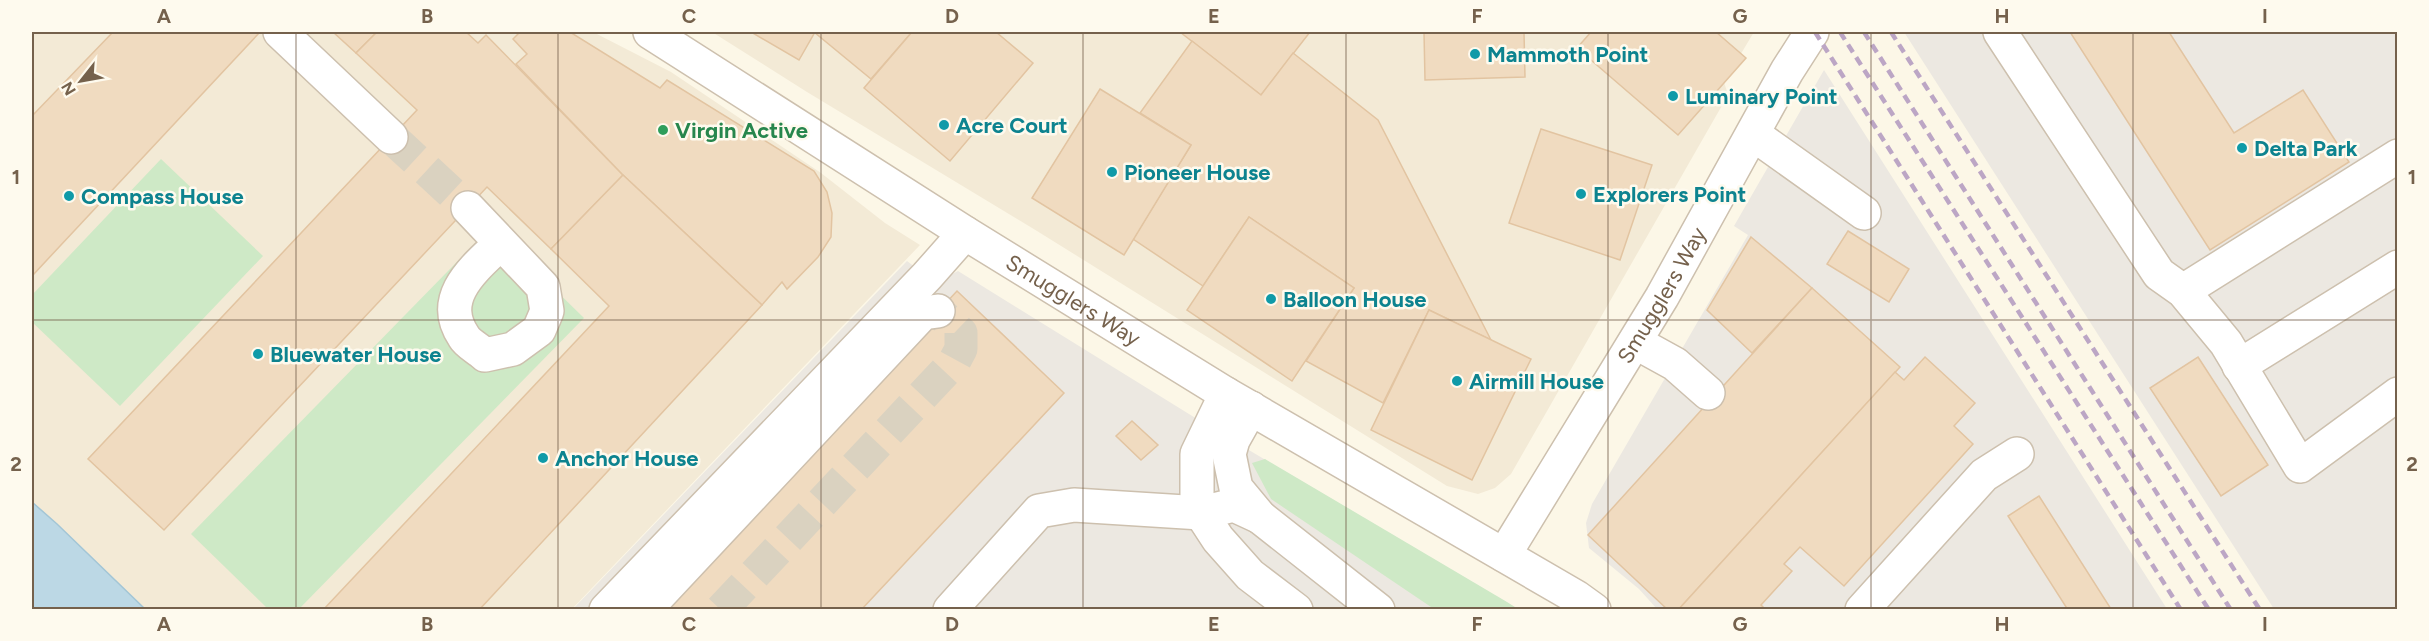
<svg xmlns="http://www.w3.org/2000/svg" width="2429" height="641" viewBox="0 0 2429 641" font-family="Figtree,sans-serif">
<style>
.residential{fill:#f3ead6}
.industrial{fill:#ece8e1}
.green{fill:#cee9c6}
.water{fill:#bcd8e5;stroke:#a3c6d6;stroke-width:1.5}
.building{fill:#f0dbc0;stroke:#e2c4a1;stroke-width:1.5}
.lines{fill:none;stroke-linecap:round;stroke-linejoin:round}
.minor-tunnel{stroke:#dad2c0;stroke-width:33;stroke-dasharray:33 16;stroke-linecap:butt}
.minor-casing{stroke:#cdc0ae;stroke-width:36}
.minor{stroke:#fff;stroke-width:33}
.rail{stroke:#bca6c5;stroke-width:4.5;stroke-dasharray:9 6;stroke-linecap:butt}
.grid{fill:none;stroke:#75614c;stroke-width:1.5;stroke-opacity:0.55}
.culture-dot{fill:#0f9aa8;stroke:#fefaee;stroke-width:2}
.leisure-dot{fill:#2e9e5b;stroke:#fefaee;stroke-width:2}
.labels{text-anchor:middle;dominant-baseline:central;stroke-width:5;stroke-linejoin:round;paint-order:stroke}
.culture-label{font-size:22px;font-weight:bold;fill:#0d838f;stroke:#fefaee;text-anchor:start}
.leisure-label{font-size:22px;font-weight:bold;fill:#27864d;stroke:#fefaee;text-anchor:start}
.street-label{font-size:22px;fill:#75614c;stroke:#fefaee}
.neatline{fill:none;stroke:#75614c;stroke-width:2}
.grid-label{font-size:20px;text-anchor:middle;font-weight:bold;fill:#75614c}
</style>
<rect width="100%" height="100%" fill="#fcf7e7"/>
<g class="residential">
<polygon points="32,32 593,32 671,72 821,173 885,223 920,245 572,609 145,609 57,524 32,502"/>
<polygon points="712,32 1754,32 1724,82 1728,95 1511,474 1495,488 1478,494 1447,486 1037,231 807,92"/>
</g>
<g class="industrial">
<polygon points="1904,32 2397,32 2397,609 2274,609"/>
<polygon points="1824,70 2167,609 1657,609 1639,589 1589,548 1586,523 1592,504 1748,235 1734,226"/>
<polygon points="907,261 936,283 958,271 1210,427 1518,609 572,610"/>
</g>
<g class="green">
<polygon points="161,159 263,256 120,406 32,322 32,295"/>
<polygon points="491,227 584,318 299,609 268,609 191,534"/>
<polygon points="1265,459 1507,602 1518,609 1434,609 1271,499 1252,463"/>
</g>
<polygon class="water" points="32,502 57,524 145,609 32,609"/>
<g class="building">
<polygon points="113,32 260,32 32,276 32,116"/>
<polygon points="333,32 377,32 356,53"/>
<polygon points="377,32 466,32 478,43 486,35 623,175 551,249 487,187 164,530 88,459 417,110 356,53"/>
<polygon points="520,32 570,32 660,88 667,80 814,171 827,192 832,213 831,237 818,257 787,289 782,282 762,305 623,175 516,64 527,54 513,39"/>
<polygon points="751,32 815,32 799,60"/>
<polygon points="814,32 912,32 871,79"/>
<polygon points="912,32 996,32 1033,63 950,161 864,88"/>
<polygon points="1180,32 1310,32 1261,95"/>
<polygon points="1424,32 1524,32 1525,77 1425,80"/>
<polygon points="1591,32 1716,32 1746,58 1678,135 1577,48"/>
<polygon points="2070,32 2169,32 2234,133 2303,90 2349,162 2210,250"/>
<polygon points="1192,41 1261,95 1293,53 1378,120 1491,340 1429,310 1383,403 1306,361 1354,288 1249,217 1203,286 1133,239 1191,145 1140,113"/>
<polygon points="1100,89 1191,145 1124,255 1032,198"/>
<polygon points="1541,129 1652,165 1620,260 1509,223"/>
<polygon points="623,175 762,305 479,610 323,610 609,306 551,249"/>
<polygon points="1249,217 1354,288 1292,381 1187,310"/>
<polygon points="1848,231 1909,269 1889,302 1827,264"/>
<polygon points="1751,237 1812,288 1752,353 1707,310"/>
<polygon points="1812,288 1900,367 1678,610 1668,610 1588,535"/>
<polygon points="957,291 1064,393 861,610 658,610"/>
<polygon points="1429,310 1531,359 1472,480 1371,430"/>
<polygon points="1925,357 1975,403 1954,426 1973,444 1844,586 1800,547 1784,564 1792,571 1761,605 1766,610 1678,610 1895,372 1904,380"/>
<polygon points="2198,357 2268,465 2221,496 2150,388"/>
<polygon points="1132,421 1158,445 1141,460 1116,436"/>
<polygon points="2039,496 2111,609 2111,610 2068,610 2008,516"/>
</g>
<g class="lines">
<g class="minor-tunnel">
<polyline points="391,137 468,208"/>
<polyline points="721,610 954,362 961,349 961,333 938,311"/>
</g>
<g class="minor-casing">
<g id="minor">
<polyline points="280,32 391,137"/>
<path id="s1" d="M650,32L965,233L1226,394L1576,597L1594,610"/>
<polyline points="2000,32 2159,274 2183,291 2226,343 2300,466 2398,394"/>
<polyline points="1753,134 1864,213"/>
<path d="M468,208L543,287L547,311L539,330L513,349L485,355C479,349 468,344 464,337C437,297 475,268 501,243"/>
<polyline points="2183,291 2398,156"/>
<polyline points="1635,342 1675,364 1708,393"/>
<polyline points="2239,366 2398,267"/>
<polyline points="1226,394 1197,454 1197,501 1201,513 1218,539 1250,575 1296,610"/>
<polyline points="1251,408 1233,440 1229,454 1236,488 1260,517 1378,610"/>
<path id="s2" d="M1504,555L1662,297L1787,71L1812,32"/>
<polyline points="606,610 927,276 965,233"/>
<polyline points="645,610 923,313 938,311"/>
<polyline points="950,610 1039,511 1074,505 1201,513 1234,505 1260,517"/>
<polyline points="1862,610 1984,475 2017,454"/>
</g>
</g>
<use href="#minor" class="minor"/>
<g class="rail">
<polyline points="1815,32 2181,610"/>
<polyline points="1840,32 2209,610"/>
<polyline points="1864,32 2231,610"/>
<polyline points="1891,32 2260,610"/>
</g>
</g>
<path class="grid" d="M296,32V610M558,32V610M821,32V610M1083,32V610M1346,32V610M1608,32V610M1871,32V610M2133,32V610M32,320H2398"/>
<g class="culture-dot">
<circle cx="1475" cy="54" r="6"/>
<circle cx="1673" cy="96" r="6"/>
<circle cx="944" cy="125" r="6"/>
<circle cx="2242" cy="148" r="6"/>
<circle cx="1112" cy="172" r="6"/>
<circle cx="1581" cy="194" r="6"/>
<circle cx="69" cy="196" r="6"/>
<circle cx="1271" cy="299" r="6"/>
<circle cx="258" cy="354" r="6"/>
<circle cx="1457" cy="381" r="6"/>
<circle cx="543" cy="458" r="6"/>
</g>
<circle class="leisure-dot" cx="663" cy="130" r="6"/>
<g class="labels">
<g class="culture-label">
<text x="1487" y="54">Mammoth Point</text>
<text x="1685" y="96">Luminary Point</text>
<text x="956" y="125">Acre Court</text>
<text x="2254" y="148">Delta Park</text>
<text x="1124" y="172">Pioneer House</text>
<text x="1593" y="194">Explorers Point</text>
<text x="81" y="196">Compass House</text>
<text x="1283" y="299">Balloon House</text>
<text x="270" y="354">Bluewater House</text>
<text x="1469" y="381">Airmill House</text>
<text x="555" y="458">Anchor House</text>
</g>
<g class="leisure-label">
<text x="675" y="130">Virgin Active</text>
</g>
<g class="street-label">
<text stroke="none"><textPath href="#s2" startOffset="304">Smugglers Way</textPath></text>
<text stroke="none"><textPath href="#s1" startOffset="501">Smugglers Way</textPath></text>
</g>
</g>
<rect width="2429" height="641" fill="none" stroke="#fefaee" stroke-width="66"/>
<g transform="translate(81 81) rotate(239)" stroke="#fefaee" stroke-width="4.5" paint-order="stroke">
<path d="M0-4.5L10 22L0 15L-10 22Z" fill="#75614c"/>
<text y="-9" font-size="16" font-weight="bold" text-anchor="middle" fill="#75614c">N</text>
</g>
<rect x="33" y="33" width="2363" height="575" class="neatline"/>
<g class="grid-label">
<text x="164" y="23">A</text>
<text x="427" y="23">B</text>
<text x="689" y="23">C</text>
<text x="952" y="23">D</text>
<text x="1214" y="23">E</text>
<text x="1477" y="23">F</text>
<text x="1740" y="23">G</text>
<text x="2002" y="23">H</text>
<text x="2265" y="23">I</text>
<text x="16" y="184">1</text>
<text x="2412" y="184">1</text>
<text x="16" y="471">2</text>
<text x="2412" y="471">2</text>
<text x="164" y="631">A</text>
<text x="427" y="631">B</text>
<text x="689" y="631">C</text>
<text x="952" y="631">D</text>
<text x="1214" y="631">E</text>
<text x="1477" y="631">F</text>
<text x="1740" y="631">G</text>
<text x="2002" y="631">H</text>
<text x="2265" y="631">I</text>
</g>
</svg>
